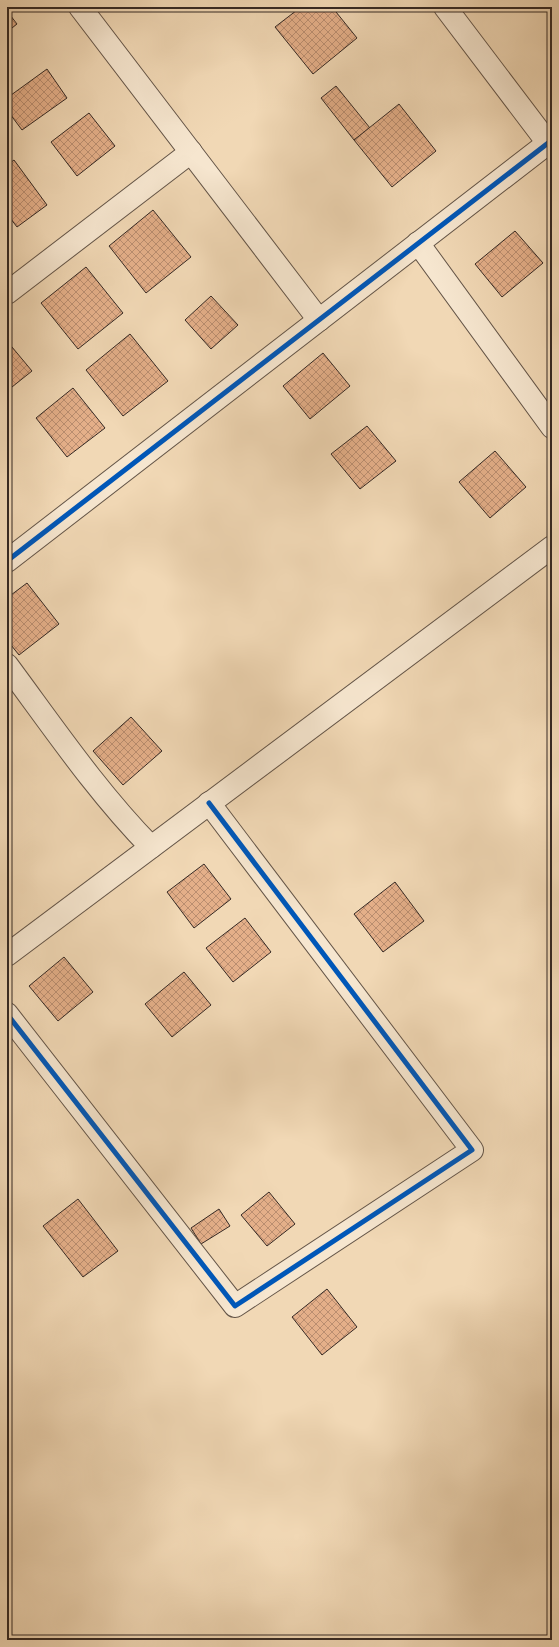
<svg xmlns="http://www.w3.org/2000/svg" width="559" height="1647" viewBox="0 0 559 1647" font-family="'Sorts Mill Goudy',serif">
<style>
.building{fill:url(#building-cross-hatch);stroke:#352924}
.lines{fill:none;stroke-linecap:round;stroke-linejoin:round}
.street-casing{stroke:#645548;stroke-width:24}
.street{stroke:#f6e6cf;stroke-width:22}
.cycleway-casing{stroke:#f6e6cf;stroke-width:8}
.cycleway{stroke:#0057b8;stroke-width:5}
</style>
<defs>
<pattern id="building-cross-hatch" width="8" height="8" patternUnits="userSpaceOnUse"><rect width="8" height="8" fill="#e4af89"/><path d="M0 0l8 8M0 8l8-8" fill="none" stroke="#ba8e70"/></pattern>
</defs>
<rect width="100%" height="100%" fill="#f1d8b5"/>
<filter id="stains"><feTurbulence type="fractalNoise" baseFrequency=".005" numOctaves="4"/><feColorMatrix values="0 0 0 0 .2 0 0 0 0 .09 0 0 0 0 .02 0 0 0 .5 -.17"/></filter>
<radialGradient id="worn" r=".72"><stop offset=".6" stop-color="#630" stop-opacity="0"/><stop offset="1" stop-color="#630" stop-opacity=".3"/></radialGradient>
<g class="building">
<polygon points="301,7 332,7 357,38 313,74 275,27"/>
<polygon points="7,11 17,24 7,32"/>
<polygon points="47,69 67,98 22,130 7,110 7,98"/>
<polygon points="336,86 370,128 354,140 321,98"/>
<polygon points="399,104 436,151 392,187 354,140"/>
<polygon points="89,113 115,146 77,176 51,142"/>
<polygon points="14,160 47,205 17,227 7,214 7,165"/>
<polygon points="153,210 191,257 146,293 109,246"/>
<polygon points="515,231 543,263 502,297 475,264"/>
<polygon points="86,267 123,313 78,349 41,303"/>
<polygon points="211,296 238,325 211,349 185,320"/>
<polygon points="130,334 168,381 123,416 86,370"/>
<polygon points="7,341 32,371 7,391"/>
<polygon points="323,353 350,386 310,419 283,386"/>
<polygon points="73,388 105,428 67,457 36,418"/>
<polygon points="367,426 396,461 360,489 331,454"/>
<polygon points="495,451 526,487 490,518 459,482"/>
<polygon points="27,583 59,624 19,655 7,640 7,598"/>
<polygon points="131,717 162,751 123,785 93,751"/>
<polygon points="204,864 231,899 194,928 167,892"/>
<polygon points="395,882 424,921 383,952 354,914"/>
<polygon points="245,918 271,952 233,982 206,948"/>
<polygon points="64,957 93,992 58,1021 29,986"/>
<polygon points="184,972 211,1005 172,1037 145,1004"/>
<polygon points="269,1192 295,1224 267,1246 241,1215"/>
<polygon points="78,1199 118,1251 83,1277 43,1226"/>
<polygon points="219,1209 230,1226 201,1244 191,1228"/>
<polygon points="327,1289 357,1327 322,1355 292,1317"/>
</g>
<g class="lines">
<g class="street-casing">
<g id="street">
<polyline points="80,7 319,320"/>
<polyline points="445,7 548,143"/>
<polyline points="418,243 552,427"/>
<polyline points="7,293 191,152"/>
<polyline points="7,561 552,140"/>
<path d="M7,665C53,727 97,792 151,847"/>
<polyline points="7,955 552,547"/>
<polyline points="7,1014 235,1306 472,1150 209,803"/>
</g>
</g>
<use href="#street" class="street"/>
<g class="cycleway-casing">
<g id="cycleway">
<polyline points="7,561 552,140"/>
<polyline points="7,1014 235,1306 472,1150 209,803"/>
</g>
</g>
<use href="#cycleway" class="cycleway"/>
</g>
<rect width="559" height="1647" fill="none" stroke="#f1d8b5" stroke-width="24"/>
<rect x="8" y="8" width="543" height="1631" fill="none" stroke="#352924" stroke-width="2"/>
<rect x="12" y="12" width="535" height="1623" fill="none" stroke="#352924"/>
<rect width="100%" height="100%" filter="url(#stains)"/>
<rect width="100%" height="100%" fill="url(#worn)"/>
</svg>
